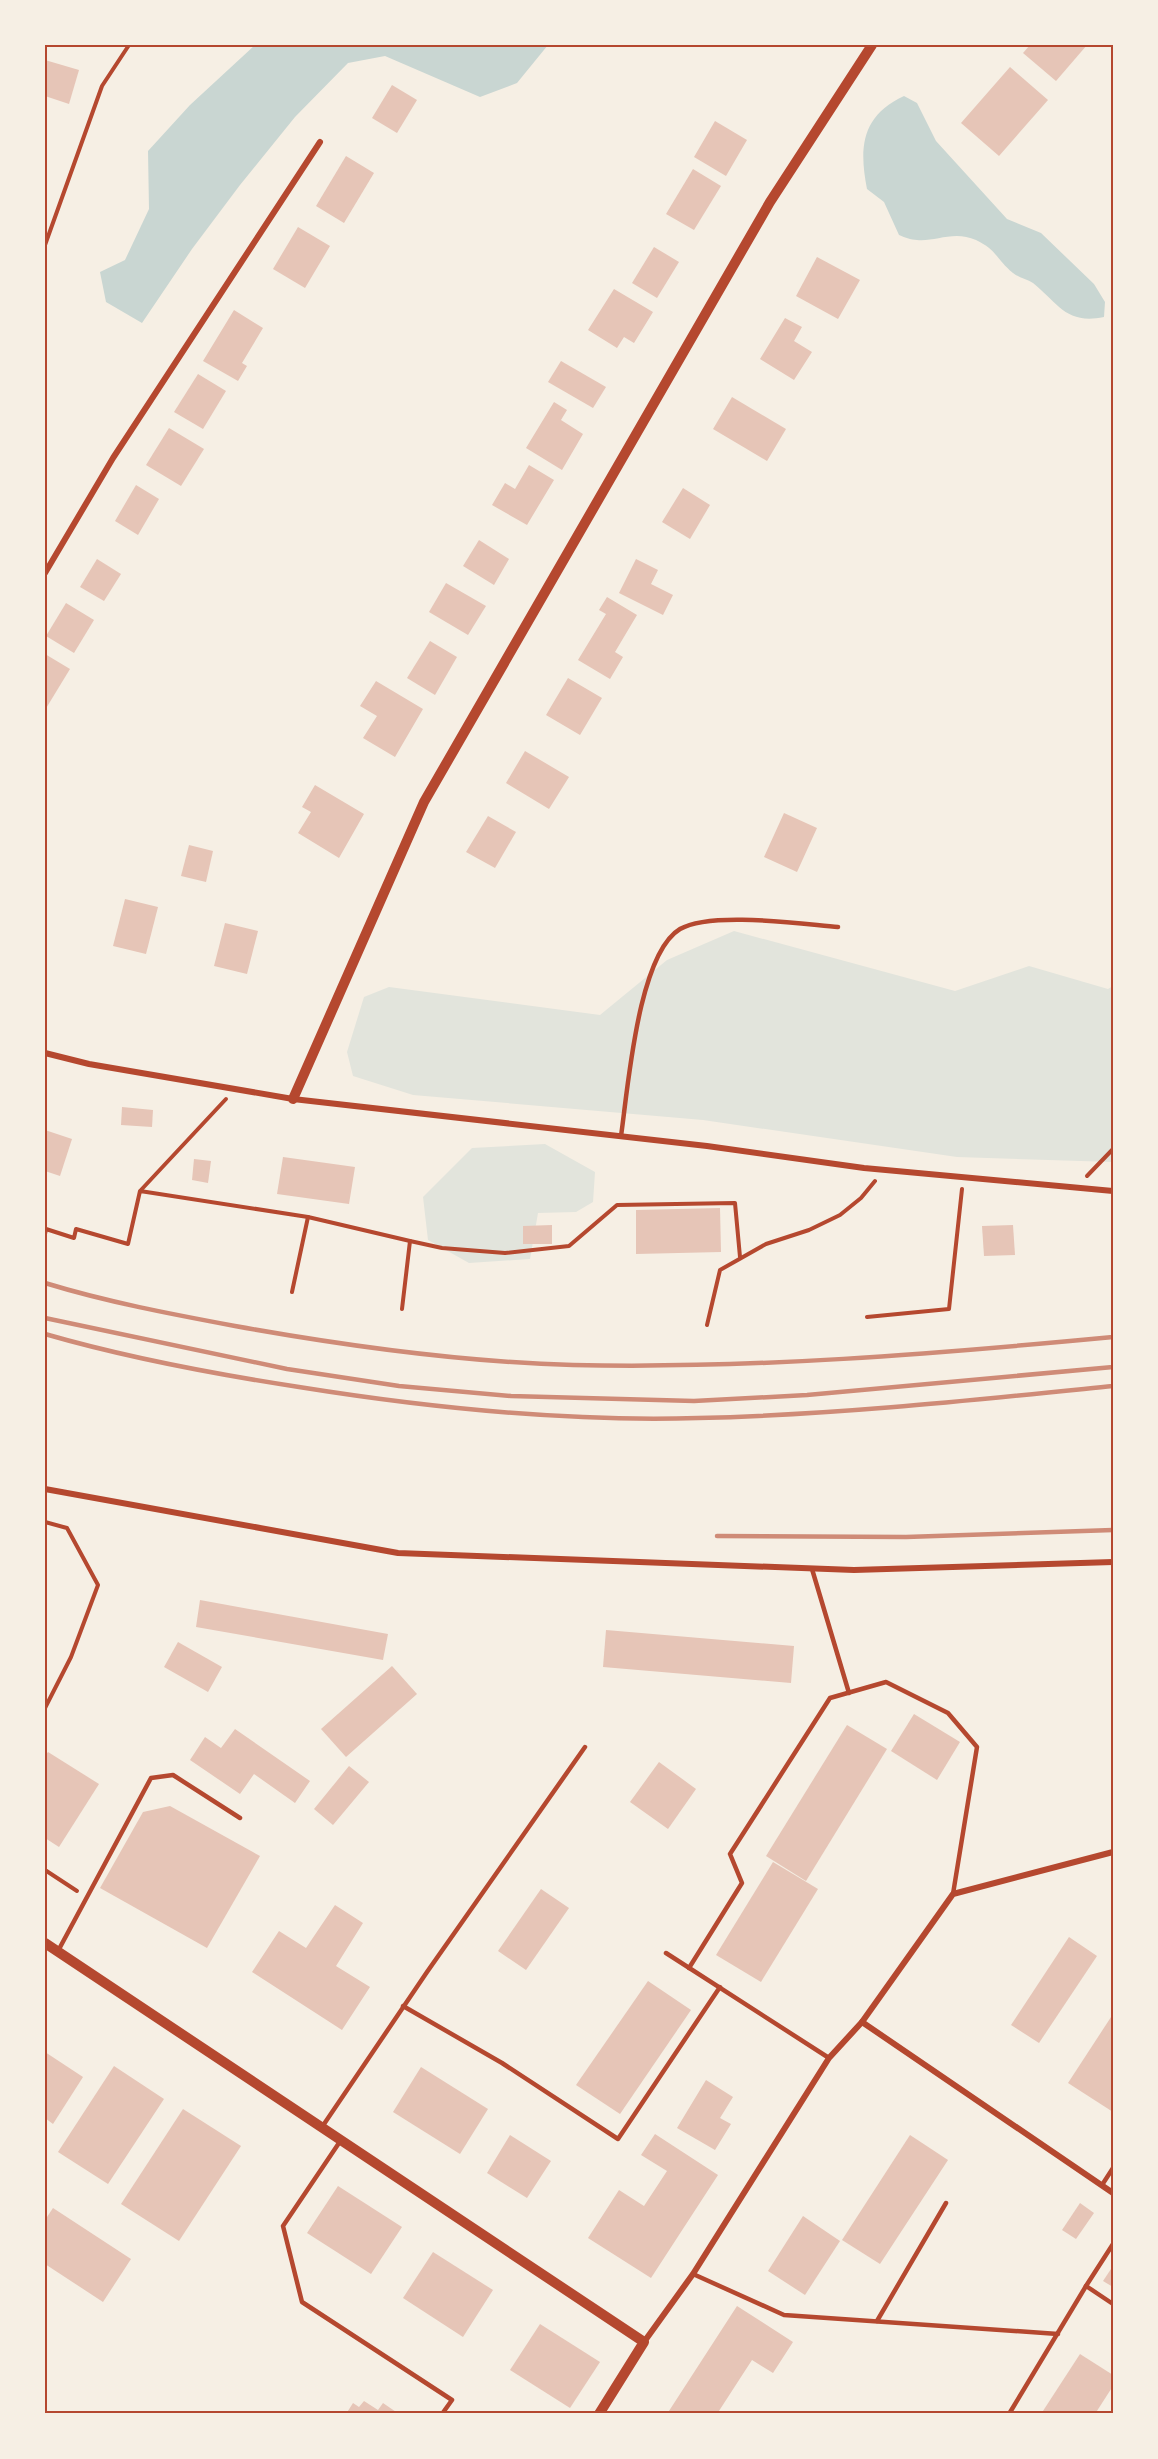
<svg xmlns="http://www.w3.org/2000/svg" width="1158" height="2459" viewBox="0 0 1158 2459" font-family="'Open Sans',sans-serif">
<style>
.green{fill:#e2e4dc}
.water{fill:#c9d6d2}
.building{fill:#e6c5b7}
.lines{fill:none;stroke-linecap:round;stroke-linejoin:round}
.path{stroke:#b5482f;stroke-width:4}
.service{stroke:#b5482f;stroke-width:4.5}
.minor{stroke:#b5482f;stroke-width:6}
.tertiary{stroke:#b5482f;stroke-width:10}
.rail{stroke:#cf8b77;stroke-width:4.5}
.neatline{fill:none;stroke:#b5482f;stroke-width:2}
</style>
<rect width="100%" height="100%" fill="#f6efe4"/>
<g class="green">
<polygon points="734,931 955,991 1029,966 1108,989 1113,986 1113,1162 957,1157 703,1120 413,1095 353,1076 347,1052 364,997 389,987 600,1015 667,960"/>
<polygon points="545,1144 595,1172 593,1202 576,1212 538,1213 530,1259 469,1263 428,1240 423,1197 472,1148"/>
</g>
<g class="water">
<polygon points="255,45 548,45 517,83 480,97 385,56 348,63 295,117 240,185 192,249 142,323 106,302 100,272 125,260 149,209 148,151 190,105"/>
<path d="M904,96L917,103L936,141L1007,219L1041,233L1094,284L1105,302L1104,317C1066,325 1058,303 1033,283C1027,279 1019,278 1013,273C997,260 997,250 976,240C954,230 935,242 917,240C911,240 904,237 899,235L884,202L867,189C859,148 861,116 904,96Z"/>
</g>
<g class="building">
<polygon points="1030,45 1087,45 1056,81 1023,53"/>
<polygon points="45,60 79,70 69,104 45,96"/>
<polygon points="1010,67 1048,100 999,156 961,123"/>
<polygon points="392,85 417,100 397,133 372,118"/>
<polygon points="715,121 747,140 726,176 694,157"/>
<polygon points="346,156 374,173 344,223 316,206"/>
<polygon points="693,169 721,186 694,230 666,214"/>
<polygon points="298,227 330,246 305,288 273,269"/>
<polygon points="654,247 679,262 657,298 632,283"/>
<polygon points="817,257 860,280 838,319 796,296"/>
<polygon points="614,289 653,312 634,343 624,337 617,348 588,330"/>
<polygon points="234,310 263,328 242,363 247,366 238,381 203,361"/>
<polygon points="785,318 802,327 794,341 812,352 794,380 760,359"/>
<polygon points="561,361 606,387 593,408 548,382"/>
<polygon points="198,374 226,391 203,429 174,412"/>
<polygon points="732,397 786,429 767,461 713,429"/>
<polygon points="554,402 567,410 561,420 583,434 562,470 526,448"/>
<polygon points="169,428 204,449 181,486 146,465"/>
<polygon points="529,465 554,480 527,525 492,505 505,483 515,489"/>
<polygon points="136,485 159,499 138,535 115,521"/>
<polygon points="683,488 710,505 690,539 662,522"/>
<polygon points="479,540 509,559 494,585 463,566"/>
<polygon points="97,559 121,574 104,601 80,587"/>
<polygon points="636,559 658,570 651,584 673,595 663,615 619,593"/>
<polygon points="446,583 486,606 468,635 429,612"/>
<polygon points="607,597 637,615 615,652 623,657 610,679 578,660 606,614 599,610"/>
<polygon points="66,603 94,620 74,653 46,636"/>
<polygon points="430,641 457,657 435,695 407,678"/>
<polygon points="45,654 70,669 45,710"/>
<polygon points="568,678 602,698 580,735 546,715"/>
<polygon points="376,681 423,709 395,757 363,738 377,716 360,706"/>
<polygon points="525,751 569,777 549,809 506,783"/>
<polygon points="315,785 364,814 339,858 298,833 311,812 302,807"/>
<polygon points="784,813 817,828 797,872 764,857"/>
<polygon points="488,816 516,832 495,868 466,852"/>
<polygon points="189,845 213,851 206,882 181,876"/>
<polygon points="125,899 158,907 146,954 113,946"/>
<polygon points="225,923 258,931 247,974 214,966"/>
<polygon points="122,1107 153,1110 152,1127 121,1125"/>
<polygon points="45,1130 72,1139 60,1176 45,1171"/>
<polygon points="283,1157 355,1167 349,1204 277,1194"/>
<polygon points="194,1159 211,1161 208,1183 192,1180"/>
<polygon points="720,1208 721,1252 636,1254 636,1210"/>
<polygon points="552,1225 552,1244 523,1244 523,1226"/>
<polygon points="1013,1225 1015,1255 984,1256 982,1226"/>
<polygon points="200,1600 388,1634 383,1660 196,1627"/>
<polygon points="606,1630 794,1646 791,1683 603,1667"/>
<polygon points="178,1642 222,1667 208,1692 164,1667"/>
<polygon points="392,1666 417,1694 346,1757 321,1729"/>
<polygon points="914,1714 960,1742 937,1780 891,1751"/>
<polygon points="847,1725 887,1749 806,1881 766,1856"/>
<polygon points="235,1729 310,1781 295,1803 254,1774 240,1794 190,1760 205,1737 221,1748"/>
<polygon points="48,1752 99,1784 59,1847 45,1838 45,1756"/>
<polygon points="659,1762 696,1789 668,1829 630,1802"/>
<polygon points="349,1766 369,1782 333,1825 314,1809"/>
<polygon points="170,1806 260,1856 207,1948 100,1888 143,1812"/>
<polygon points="773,1862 818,1889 761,1982 716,1955"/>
<polygon points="541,1889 569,1908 526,1970 498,1951"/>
<polygon points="335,1905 363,1923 336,1966 370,1987 342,2030 252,1972 279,1931 306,1948"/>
<polygon points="1069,1937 1097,1956 1039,2043 1011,2025"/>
<polygon points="648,1981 691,2010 620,2114 576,2085"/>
<polygon points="1113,2014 1113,2112 1068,2083"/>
<polygon points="45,2052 83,2077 53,2124 45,2118"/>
<polygon points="114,2066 164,2099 108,2184 58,2152"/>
<polygon points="421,2067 488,2109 460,2154 393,2112"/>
<polygon points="706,2080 733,2097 720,2118 731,2124 715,2150 677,2128"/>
<polygon points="183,2109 241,2146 179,2241 121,2204"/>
<polygon points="655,2134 718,2175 651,2278 588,2238 619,2190 644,2206 667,2171 641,2155"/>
<polygon points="510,2135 551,2161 527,2198 487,2173"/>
<polygon points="910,2135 948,2160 880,2264 842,2240"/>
<polygon points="338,2186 402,2227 371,2274 307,2233"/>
<polygon points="1080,2203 1094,2213 1076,2239 1062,2230"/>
<polygon points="53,2208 131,2259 103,2302 45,2264 45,2220"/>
<polygon points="803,2216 840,2241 805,2295 768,2271"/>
<polygon points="433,2252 493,2290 463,2337 403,2298"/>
<polygon points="1113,2266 1113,2287 1103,2281"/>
<polygon points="737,2306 793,2342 773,2373 752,2360 717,2414 667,2414"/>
<polygon points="540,2324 600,2362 570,2408 510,2370"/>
<polygon points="1080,2354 1113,2375 1113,2386 1095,2414 1041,2414"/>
<polygon points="364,2401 378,2410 383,2403 399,2414 346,2414 353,2403 359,2407"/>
</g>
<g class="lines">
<g class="path">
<polyline points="45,245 102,86 129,45"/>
<polyline points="1087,1176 1113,1149"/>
<polyline points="141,1190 226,1099"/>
<polyline points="45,1234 46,1229 74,1238 76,1229 128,1244 140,1191 308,1217"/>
<polyline points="292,1292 308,1217 410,1241"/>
<polyline points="402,1309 410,1241 442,1248 505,1253 569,1246 617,1205 735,1203 740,1257"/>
<polyline points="867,1317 949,1309 962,1189"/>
<polyline points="707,1325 720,1270 766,1244 809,1230 840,1215 861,1198 875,1181"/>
<polyline points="45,1522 67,1528 98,1585 71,1657 45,1708"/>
<polyline points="45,1870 77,1891"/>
</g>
<g class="service">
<path d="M621,1136C628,1088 638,954 680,929C711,911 801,924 838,927"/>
<polyline points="812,1569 849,1693"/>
<polyline points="58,1951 151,1778 173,1775 240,1818"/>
<polyline points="666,1953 829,2058"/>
<polyline points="689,1968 742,1883 730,1854 830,1698 886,1682 948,1713 977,1747 953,1894"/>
<polyline points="403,2006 502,2063 618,2139 720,1987"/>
<polyline points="322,2127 427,1972 585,1747"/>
<polyline points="341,2140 283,2226 302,2302 452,2400 442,2414"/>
<polyline points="1102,2185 1113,2168"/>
<polyline points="1113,2244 1086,2286 1113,2304"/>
<polyline points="693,2274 784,2315 1058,2334"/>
<polyline points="877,2321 946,2203"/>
<polyline points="1009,2414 1086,2286"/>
</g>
<g class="minor">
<polyline points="45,573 113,458 320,142"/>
<polyline points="45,1053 89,1064 293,1099 707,1146 864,1168 1113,1191"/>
<polyline points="45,1489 398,1553 854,1570 1113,1562"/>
<polyline points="862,2022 1113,2193"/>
<polyline points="644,2342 693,2274 829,2058 862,2022 953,1894 1113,1852"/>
</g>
<g class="tertiary">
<polyline points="293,1099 424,802 770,202 872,45"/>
<polyline points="45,1943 644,2342 599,2414"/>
</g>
<g class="rail">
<path d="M45,1283C107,1302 171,1314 235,1326C346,1346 460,1362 573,1365C754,1369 933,1354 1113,1337"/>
<polyline points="45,1318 287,1369 399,1386 511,1396 694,1401 807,1395 1113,1367"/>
<path d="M45,1334C128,1358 214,1374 299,1387C430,1408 564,1422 698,1418C836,1415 975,1400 1113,1386"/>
<polyline points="717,1536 906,1537 1113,1530"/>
</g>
</g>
<rect width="1158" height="2459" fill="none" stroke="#f6efe4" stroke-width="93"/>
<rect x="46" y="46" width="1066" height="2366" class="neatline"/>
</svg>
